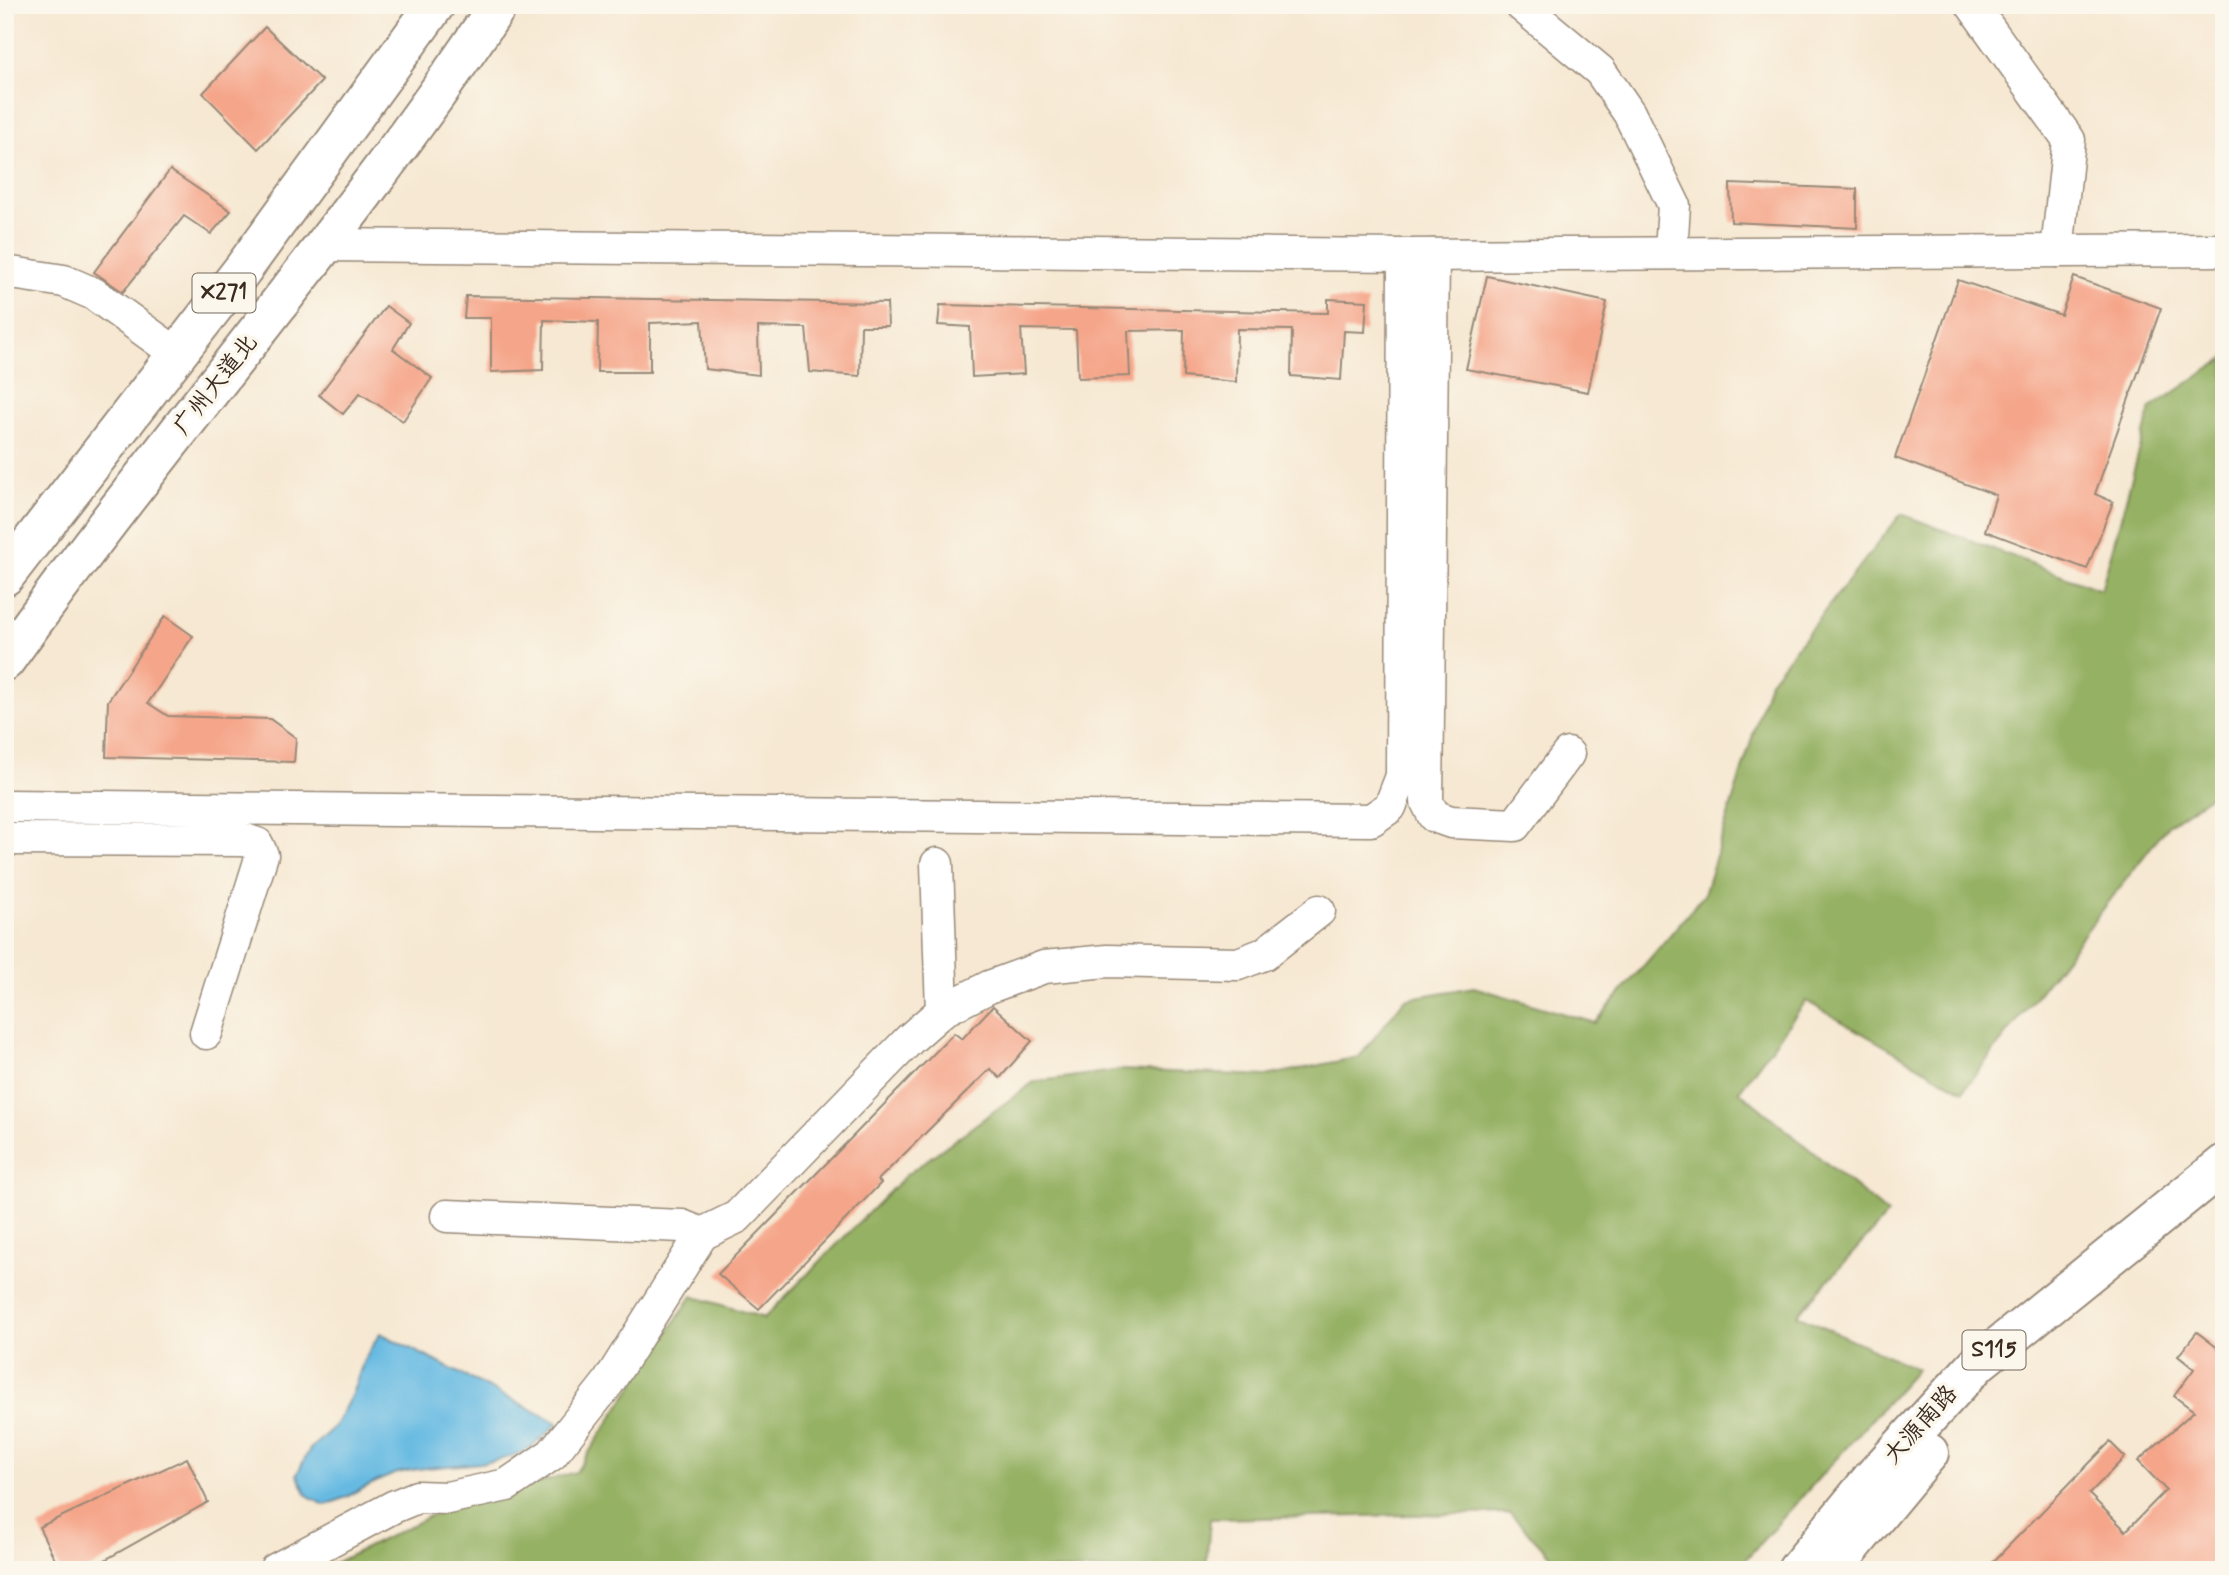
<svg xmlns="http://www.w3.org/2000/svg" width="2229" height="1575" viewBox="0 0 2229 1575" font-family="Mynerve,'LXGW WenKai TC',sans-serif">
<style>
.forest{fill:#95b163;stroke:#686e40;stroke-width:2}
.water{fill:#66bae2;stroke:#507280;stroke-width:2}
.building{fill:#f5a589}
.lines{fill:none;stroke-linecap:round;stroke-linejoin:round}
.minor-casing{stroke:#988978;stroke-width:35}
.major-casing{stroke:#988978;stroke-width:42}
.minor{stroke:#fff;stroke-width:32}
.major{stroke:#fff;stroke-width:38}
.labels{text-anchor:middle;dominant-baseline:central;stroke-width:7;stroke-linejoin:round;paint-order:stroke}
.shield{fill:#fbf7ec;stroke:#75685c;stroke-width:2}
.shield-label{font-size:23px;font-weight:bold;fill:#3b2a1e}
.street-label{font-size:24px;fill:#3b2a1e;stroke:#fbf7ec}
</style>
<rect width="100%" height="100%" fill="#fbf7ec"/>
<filter id="ink" filterUnits="userSpaceOnUse"><feTurbulence type="fractalNoise" baseFrequency=".0143" numOctaves="2"/><feDisplacementMap in="SourceGraphic" scale="14" xChannelSelector="R" yChannelSelector="G"/><feConvolveMatrix kernelMatrix="1 2 1 2 8 2 1 2 1" color-interpolation-filters="sRGB"/></filter>
<filter id="wash" filterUnits="userSpaceOnUse"><feTurbulence type="fractalNoise" baseFrequency=".00686" numOctaves="4" result="noise"/><feDisplacementMap in="SourceGraphic" scale="28" xChannelSelector="R" yChannelSelector="G"/><feGaussianBlur stdDeviation="1.57" result="paint"/><feColorMatrix in="noise" values="0 0 0 0 0 0 0 0 0 0 0 0 0 0 0 0 0 1.4 0 .05"/><feComposite in="paint" operator="in"/></filter>
<g filter="url(#wash)">
<rect width="100%" height="100%" fill="#f6e8d2"/>
<polygon class="forest" points="2224,359 2224,786 2168,825 1963,1091 1806,1001 1739,1091 1888,1214 1797,1315 1917,1369 1736,1570 1564,1570 1510,1513 1210,1519 1206,1570 321,1570 432,1515 576,1472 692,1296 764,1318 905,1176 1034,1082 1121,1070 1266,1076 1359,1057 1405,999 1474,987 1595,1023 1704,895 1769,682 1901,514 2101,590 2151,408"/>
<path class="water" d="M380,1333L558,1423C549,1431 540,1442 529,1448C490,1471 440,1461 398,1473C371,1481 350,1499 324,1505L307,1495L297,1474L310,1449L335,1426L352,1394L364,1360Z"/>
<g id="blocks">
<g class="building">
<polygon points="265,27 322,81 258,149 203,93"/>
<polygon points="170,170 231,211 211,234 184,216 123,292 94,272"/>
<polygon points="1730,184 1857,189 1857,228 1731,222"/>
<polygon points="1487,276 1607,302 1588,392 1466,369"/>
<polygon points="2074,277 2161,308 2095,494 2113,502 2087,569 1985,531 1996,495 1895,458 1958,280 2061,315"/>
<polygon points="466,296 887,303 888,326 861,326 860,376 810,372 806,328 758,327 759,375 705,369 702,321 650,323 650,372 597,372 598,322 544,320 543,370 491,372 491,318 464,318"/>
<polygon points="1328,299 1367,301 1365,332 1344,331 1341,380 1291,376 1292,330 1237,329 1236,382 1183,377 1184,330 1128,331 1130,376 1078,378 1076,330 1021,329 1024,374 972,377 970,327 938,325 940,305 1328,313"/>
<polygon points="386,306 409,323 393,349 432,378 403,421 360,393 343,414 319,395"/>
<polygon points="165,616 193,636 148,703 168,716 270,719 296,738 294,762 106,757 108,701"/>
<polygon points="993,1006 1032,1041 1000,1078 990,1069 878,1180 881,1183 759,1309 718,1274 954,1033 962,1039"/>
<polygon points="2197,1332 2224,1353 2224,1560 2209,1570 1985,1570 2110,1442 2125,1457 2089,1494 2126,1531 2166,1490 2138,1461 2194,1411 2174,1396 2194,1369 2178,1356"/>
<polygon points="187,1458 208,1502 87,1570 60,1570 39,1527"/>
</g>
</g>
</g>
<g filter="url(#ink)">
<use href="#blocks" fill-opacity="0" stroke="#988978" stroke-width="2"/>
<g class="lines">
<g class="minor-casing">
<g id="minor">
<polyline points="1521,5 1600,71 1629,113 1674,205 1671,252"/>
<polyline points="1972,5 2069,140 2057,251"/>
<polyline points="324,245 1404,255 2224,250"/>
<polyline points="1433,255 1427,802 1434,816 1451,822 1515,825 1568,754"/>
<polyline points="5,272 64,281 94,294 177,354"/>
<polyline points="5,806 1371,820 1390,807 1402,776 1404,255"/>
<polyline points="5,839 245,840 257,844 262,855 206,1033"/>
<polyline points="937,864 942,1011"/>
<polyline points="447,1216 682,1226 702,1234"/>
<polyline points="275,1570 393,1507 417,1497 447,1498 507,1485 552,1454 608,1383 702,1234 737,1217 910,1039 942,1011 989,987 1044,967 1107,961 1238,964 1264,954 1319,911"/>
</g>
</g>
<g class="major-casing">
<g id="major">
<polyline points="5,576 243,269 435,5"/>
<path d="M5,661C164,438 347,233 498,5"/>
<polyline points="1797,1570 1873,1477 1978,1363 2224,1164"/>
<polyline points="1832,1570 1929,1453"/>
</g>
</g>
<use href="#minor" class="minor"/>
<use href="#major" class="major"/>
</g>
</g>
<g class="labels">
<g class="shield">
<rect x="192.5" y="273.5" width="63" height="39" rx="5"/>
<rect x="1962.5" y="1330.5" width="63" height="39" rx="5"/>
</g>
<g class="shield-label">
<text x="224" y="293">X271</text>
<text x="1994" y="1350">S115</text>
</g>
<g class="street-label">
<text transform="translate(216 385) rotate(-52)">广州大道北</text>
<text transform="translate(1921 1425) rotate(-48)">大源南路</text>
</g>
</g>
<rect width="2229" height="1575" fill="none" stroke="#fbf7ec" stroke-width="28"/>
</svg>
